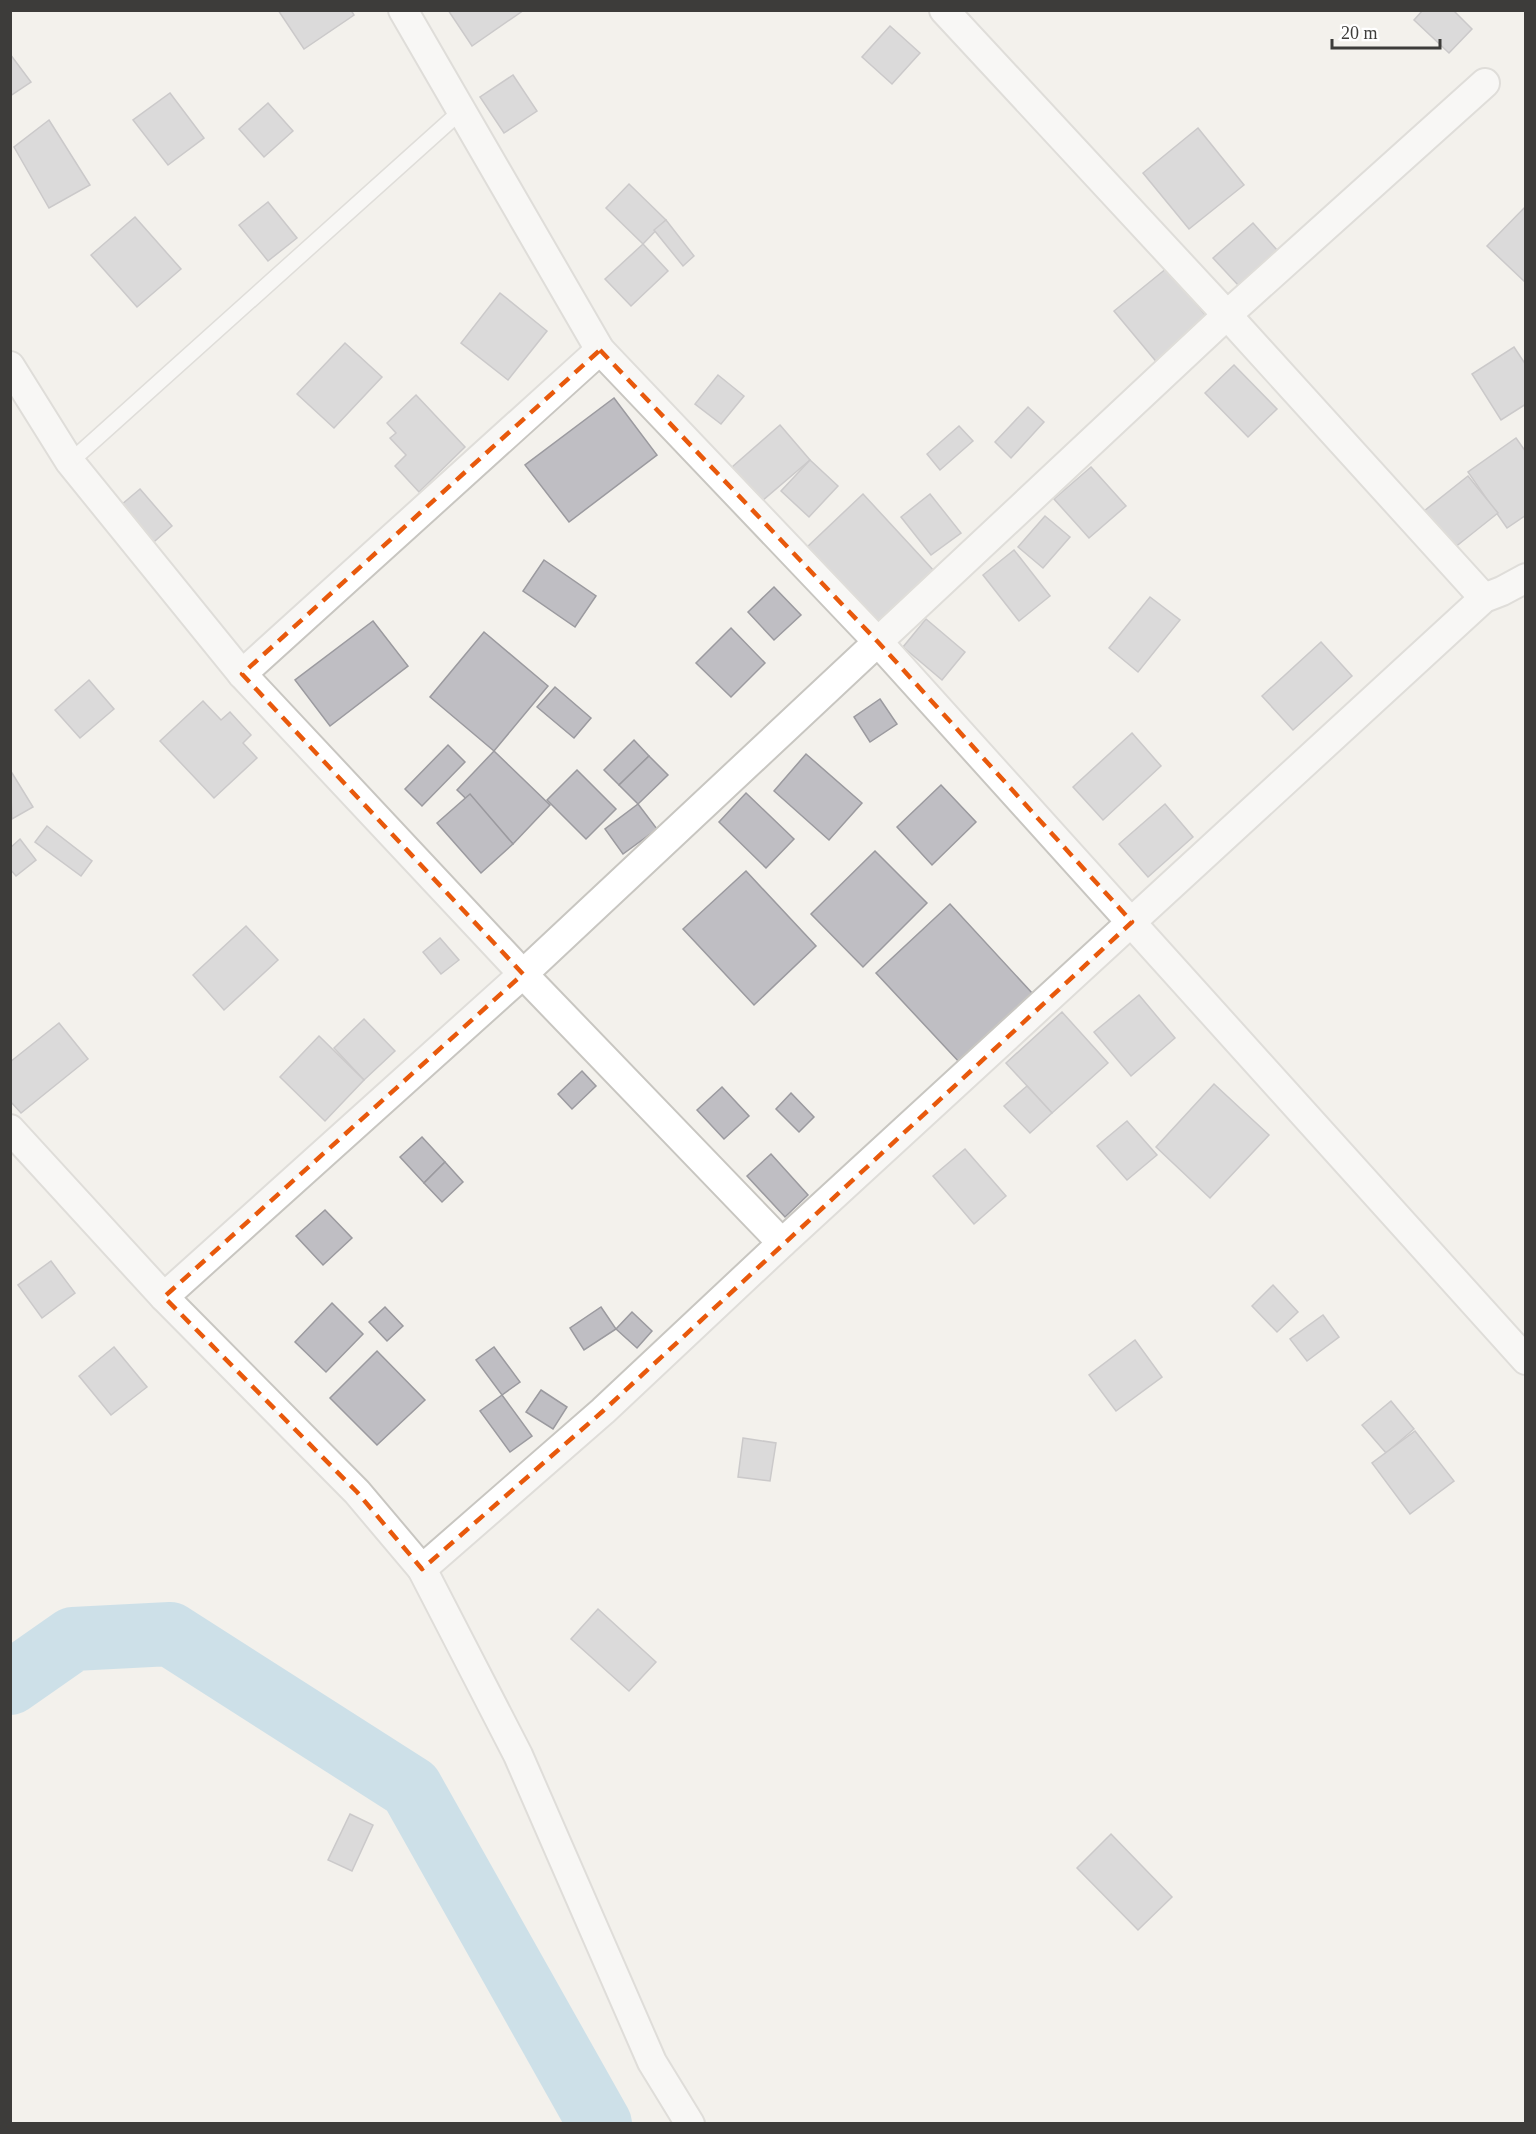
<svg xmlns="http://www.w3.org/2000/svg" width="1536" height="2134" viewBox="0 0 1536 2134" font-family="'Times New Roman',serif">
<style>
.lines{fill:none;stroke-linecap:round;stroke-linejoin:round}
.river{stroke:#a1cde2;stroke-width:64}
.building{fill:#bfbec3;stroke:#9b9a9f;stroke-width:1.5}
.lane-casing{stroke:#c8c6c1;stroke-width:18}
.street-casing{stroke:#c8c6c1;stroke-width:32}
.lane{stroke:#fff;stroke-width:15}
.street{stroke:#fff;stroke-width:28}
.marked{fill:none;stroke:#e8590c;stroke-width:4.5;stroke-dasharray:12 8;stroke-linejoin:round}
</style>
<rect width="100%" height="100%" fill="#f3f1ec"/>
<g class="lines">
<polyline class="river" points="10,1683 73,1639 170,1634 411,1788 600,2124"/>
</g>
<g class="building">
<polygon points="278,10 351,10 354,15 304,49"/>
<polygon points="448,10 524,10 472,46"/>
<polygon points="1423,10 1453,10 1472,29 1449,53 1414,20"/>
<polygon points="890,26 920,53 892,84 862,57"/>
<polygon points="10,54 31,82 10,96"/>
<polygon points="513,75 537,111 504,133 480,97"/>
<polygon points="170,93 204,138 168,165 133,120"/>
<polygon points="268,103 293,131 264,157 239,129"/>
<polygon points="49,120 90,185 49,208 14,147"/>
<polygon points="1198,128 1244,185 1189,229 1143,173"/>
<polygon points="629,184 666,220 643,244 606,208"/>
<polygon points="268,202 297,238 268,261 239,225"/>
<polygon points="1526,206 1526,283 1487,246"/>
<polygon points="135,217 181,269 137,307 91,255"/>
<polygon points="666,220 694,256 683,266 654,230"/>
<polygon points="1253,223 1277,250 1238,285 1213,258"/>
<polygon points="643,244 668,271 631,306 605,279"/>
<polygon points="1167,268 1211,322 1159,365 1114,311"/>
<polygon points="500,293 547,331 508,380 461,343"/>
<polygon points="345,343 382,377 334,428 297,394"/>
<polygon points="1514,347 1526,365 1526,404 1501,420 1472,374"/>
<polygon points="1234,365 1277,409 1248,437 1205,393"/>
<polygon points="718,375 744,396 721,424 695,404"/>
<polygon points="416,395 465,447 419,492 395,466 406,455 390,438 396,433 387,423"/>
<polygon points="614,398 657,455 569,522 525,465"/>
<polygon points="1028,407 1044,422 1011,458 995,442"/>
<polygon points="780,425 810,460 762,501 732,467"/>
<polygon points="959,426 973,441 940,470 927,454"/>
<polygon points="1516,438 1526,452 1526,515 1507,528 1468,472"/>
<polygon points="810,460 838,486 809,517 781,491"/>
<polygon points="1091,467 1126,506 1089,538 1054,499"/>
<polygon points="1468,476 1498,513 1449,552 1419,515"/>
<polygon points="140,489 172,526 147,548 115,510"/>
<polygon points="863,494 935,572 878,625 806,548"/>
<polygon points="930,494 961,533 931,555 901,517"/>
<polygon points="1045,516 1070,537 1043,568 1018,547"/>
<polygon points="1014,550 1050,596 1019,621 983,575"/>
<polygon points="544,560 596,596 575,627 523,591"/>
<polygon points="774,587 801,615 774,640 748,612"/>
<polygon points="1150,597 1180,620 1138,672 1109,648"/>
<polygon points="926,619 965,652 942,680 903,647"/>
<polygon points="373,621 408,666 330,726 295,680"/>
<polygon points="731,628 765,663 731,697 696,663"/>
<polygon points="484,632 548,686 494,751 430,697"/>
<polygon points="1321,642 1352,676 1293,730 1262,696"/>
<polygon points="89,680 114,709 80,738 55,710"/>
<polygon points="555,687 591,718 574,738 537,707"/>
<polygon points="880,699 897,724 870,742 854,717"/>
<polygon points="203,701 221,720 230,712 251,735 243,743 257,758 214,798 160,741"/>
<polygon points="1132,733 1161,766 1103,820 1073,787"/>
<polygon points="634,740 649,756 619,785 604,770"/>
<polygon points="448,745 465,762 422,806 405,789"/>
<polygon points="494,751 550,805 513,844 457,790"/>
<polygon points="806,754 862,803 829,840 774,791"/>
<polygon points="649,756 668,775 638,804 619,785"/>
<polygon points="577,770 616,809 586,839 547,800"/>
<polygon points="12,773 33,807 12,819 10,775"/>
<polygon points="941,785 976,822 932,865 897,827"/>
<polygon points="746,793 794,839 766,868 719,822"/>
<polygon points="470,794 513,844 481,873 437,823"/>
<polygon points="638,804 657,829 623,854 605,829"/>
<polygon points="1165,804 1193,837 1148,877 1119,844"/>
<polygon points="47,826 92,861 81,876 35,842"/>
<polygon points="20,839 36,860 16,876 10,869 10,848"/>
<polygon points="875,851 927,903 863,967 811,914"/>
<polygon points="746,871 816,946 754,1005 683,929"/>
<polygon points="950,904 1033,994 960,1063 876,973"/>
<polygon points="246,926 278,960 224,1010 193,975"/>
<polygon points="440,938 459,960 441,974 423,952"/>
<polygon points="1139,995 1175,1038 1131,1076 1094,1032"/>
<polygon points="1062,1012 1108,1063 1052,1113 1006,1063"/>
<polygon points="364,1019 395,1051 364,1080 334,1048"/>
<polygon points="59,1023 88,1059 21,1113 10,1101 10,1062"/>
<polygon points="319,1036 364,1080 325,1121 280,1077"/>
<polygon points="582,1071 596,1086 572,1109 558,1094"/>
<polygon points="1214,1084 1269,1135 1210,1198 1156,1147"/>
<polygon points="1027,1086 1052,1113 1030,1133 1004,1106"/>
<polygon points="722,1087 749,1116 724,1139 697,1110"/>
<polygon points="791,1093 814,1117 799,1132 776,1109"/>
<polygon points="1127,1121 1157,1155 1127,1180 1097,1146"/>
<polygon points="422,1137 445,1162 424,1183 400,1157"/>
<polygon points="965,1149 1006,1196 974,1224 933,1176"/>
<polygon points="771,1154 808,1195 785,1217 747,1176"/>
<polygon points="445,1162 463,1182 442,1202 424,1183"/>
<polygon points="325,1210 352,1238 323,1265 296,1236"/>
<polygon points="51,1261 75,1293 42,1318 18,1285"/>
<polygon points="1273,1285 1298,1312 1277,1332 1252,1306"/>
<polygon points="332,1303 363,1334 326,1372 295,1342"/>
<polygon points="385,1307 403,1326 387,1341 369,1322"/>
<polygon points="601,1307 616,1329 584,1350 570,1328"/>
<polygon points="632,1312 652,1331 637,1348 616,1329"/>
<polygon points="1323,1315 1339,1337 1307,1361 1290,1339"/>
<polygon points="1135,1340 1162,1377 1116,1411 1089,1375"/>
<polygon points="114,1347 147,1387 111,1415 79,1376"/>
<polygon points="494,1347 520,1382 502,1395 476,1360"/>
<polygon points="377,1351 425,1400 377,1445 330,1398"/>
<polygon points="541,1390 567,1407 553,1429 526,1412"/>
<polygon points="502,1395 532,1436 510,1452 480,1411"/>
<polygon points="1391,1401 1414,1429 1386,1453 1362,1425"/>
<polygon points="1415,1431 1454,1481 1410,1514 1372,1463"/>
<polygon points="743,1438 776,1443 770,1481 738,1477"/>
<polygon points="598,1609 656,1662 629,1691 571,1639"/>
<polygon points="350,1814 373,1825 352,1871 328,1860"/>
<polygon points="1111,1834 1172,1897 1138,1930 1077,1868"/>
</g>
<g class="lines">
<g class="lane-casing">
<polyline id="lane" points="70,462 461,111"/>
</g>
<g class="street-casing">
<g id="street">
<polyline points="403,10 600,350 878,642 1526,1360"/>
<polyline points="944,10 1227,315 1484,598"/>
<polyline points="10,366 70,462 242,674 523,974 782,1243"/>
<polyline points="242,674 600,350"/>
<polyline points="10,1129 164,1297 357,1492 422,1569 603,1411 782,1243 1484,598 1502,591 1526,578"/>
<polyline points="164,1297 523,974 1227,315 1485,83"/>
<polyline points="422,1569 518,1755 652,2062 690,2124"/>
</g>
</g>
<use href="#lane" class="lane"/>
<use href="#street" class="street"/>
</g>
<path d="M0 0H1536V2134H0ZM600,350L878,642L1132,922L603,1411L422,1569L357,1492L164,1297L523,974L242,674Z" fill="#f3f1ec" fill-opacity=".55" fill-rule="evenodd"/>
<path class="marked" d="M600,350L878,642L1132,922L603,1411L422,1569L357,1492L164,1297L523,974L242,674Z"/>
<rect width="1536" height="2134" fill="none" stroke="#3d3c3a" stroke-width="24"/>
<path d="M1332 39v9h108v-9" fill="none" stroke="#3d3c3a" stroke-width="3"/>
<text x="1341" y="39" font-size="18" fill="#3d3c3a" stroke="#ffffff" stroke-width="4.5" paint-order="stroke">20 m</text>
</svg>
